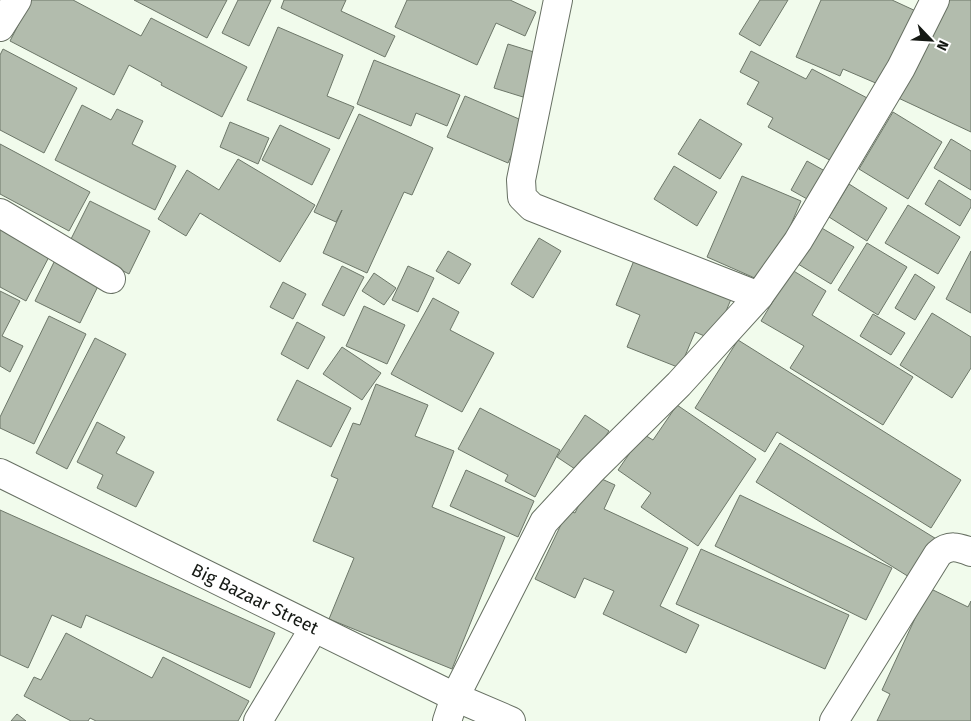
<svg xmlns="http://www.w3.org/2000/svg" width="971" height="721" viewBox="0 0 971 721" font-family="'Fira Sans',sans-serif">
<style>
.building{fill:#b2bcad;stroke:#6d7769}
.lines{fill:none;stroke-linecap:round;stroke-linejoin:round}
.minor-casing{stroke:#677063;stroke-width:30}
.tertiary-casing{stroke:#677063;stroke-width:30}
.minor{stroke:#fff;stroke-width:28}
.tertiary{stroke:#fff;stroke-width:28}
.labels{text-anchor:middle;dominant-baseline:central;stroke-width:4;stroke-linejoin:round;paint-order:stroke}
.street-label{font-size:18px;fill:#151914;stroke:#fff}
</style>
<rect width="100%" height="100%" fill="#f1fbec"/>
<g class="building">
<polygon points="31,0 73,0 141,36 151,18 247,67 222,117 161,85 162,83 129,65 114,95 10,41"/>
<polygon points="134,0 227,0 207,38"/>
<polygon points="238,0 271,0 249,46 222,33"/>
<polygon points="284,0 346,0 341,11 395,36 385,57 281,8"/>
<polygon points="407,0 510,0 536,12 525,36 496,23 477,65 395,27"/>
<polygon points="760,0 788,0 760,46 739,34"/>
<polygon points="821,0 892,0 918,12 885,87 843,69 840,76 796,57"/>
<polygon points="942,0 971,0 971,132 894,96"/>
<polygon points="278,27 343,55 327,96 354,107 339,139 247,100"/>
<polygon points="508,44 537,53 523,97 494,88"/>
<polygon points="3,49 77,88 44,153 0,130 0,55"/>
<polygon points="751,51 806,79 812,69 871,100 837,164 768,127 773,118 747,104 759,82 740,72"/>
<polygon points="374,60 460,95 447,126 416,113 411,126 357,104"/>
<polygon points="465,96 526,122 508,163 447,137"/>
<polygon points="82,105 111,120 117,109 143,121 132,144 176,166 155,210 55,160"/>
<polygon points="893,112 942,142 908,199 859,169"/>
<polygon points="359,114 433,148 412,195 404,192 367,273 323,253 342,210 336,222 314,212"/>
<polygon points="700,119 742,144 720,179 678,154"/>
<polygon points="230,122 269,138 258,164 220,147"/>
<polygon points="280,125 330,149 312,185 262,160"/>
<polygon points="951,139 971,151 971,190 934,168"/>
<polygon points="0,144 90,192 69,231 0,194"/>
<polygon points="238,159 315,205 280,262 200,213 186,236 158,219 187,170 219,190"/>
<polygon points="807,161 832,175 816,204 791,190"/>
<polygon points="674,166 717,192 697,226 654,199"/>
<polygon points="742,176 801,201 766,283 707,257"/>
<polygon points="939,180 971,200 971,207 960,226 925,204"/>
<polygon points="849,184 887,208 867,241 829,217"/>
<polygon points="90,201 150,231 129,274 69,243"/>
<polygon points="908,205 960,237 938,274 885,243"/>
<polygon points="0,227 51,253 26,301 0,287"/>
<polygon points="820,227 854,247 831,284 798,264"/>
<polygon points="539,238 561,251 533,298 511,284"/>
<polygon points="867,243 907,267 878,315 838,290"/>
<polygon points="448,251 471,264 459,284 436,271"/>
<polygon points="971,251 971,313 946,299"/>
<polygon points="637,253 734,292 714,340 695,332 680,368 627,347 640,315 616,305"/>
<polygon points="57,256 102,278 80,323 35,301"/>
<polygon points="342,266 364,277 344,316 322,305"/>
<polygon points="408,266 434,278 418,312 392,300"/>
<polygon points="792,270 826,291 812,315 913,377 883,425 790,368 804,346 761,321"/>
<polygon points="374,273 396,288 384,305 362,291"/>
<polygon points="915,274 935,287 915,320 895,308"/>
<polygon points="283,282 306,294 293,319 270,307"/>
<polygon points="0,291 20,301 2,336 23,346 10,372 0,366"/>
<polygon points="433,298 459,312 450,330 494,353 462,412 391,374"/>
<polygon points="364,306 405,325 387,364 346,346"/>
<polygon points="932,313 971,337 971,368 952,398 900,365"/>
<polygon points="873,314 905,333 891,355 860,336"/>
<polygon points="49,316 86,334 34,444 0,428 0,417"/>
<polygon points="297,322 325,337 308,369 281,354"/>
<polygon points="95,338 126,354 67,469 36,453"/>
<polygon points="738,340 961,480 931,528 777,432 765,452 695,408"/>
<polygon points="342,347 381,373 362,400 323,374"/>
<polygon points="297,380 351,408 331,447 277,420"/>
<polygon points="376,384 428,405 415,436 454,451 432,507 505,537 452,669 329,619 354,558 313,541 338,479 331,476 353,423 360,425"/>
<polygon points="677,405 756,459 698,546 641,507 651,493 618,470 643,434 653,440"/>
<polygon points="480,408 560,450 535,497 505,481 508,475 458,449"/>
<polygon points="585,415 609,431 581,473 557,457"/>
<polygon points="97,422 125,437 116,453 154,472 136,507 97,488 103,475 77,462"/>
<polygon points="780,443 938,540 914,580 756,482"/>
<polygon points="466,470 534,501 518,537 450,506"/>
<polygon points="593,475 615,485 604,509 688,548 660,606 699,625 686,653 603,614 614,591 584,578 575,598 535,579 568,510 575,513"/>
<polygon points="740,495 892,568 866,620 715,546"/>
<polygon points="0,510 275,633 250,688 86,615 81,628 52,615 28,668 0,655"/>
<polygon points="701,549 849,615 825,669 676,604"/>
<polygon points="929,588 968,607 971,601 971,721 877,721 890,694 882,690"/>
<polygon points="66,633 152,678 163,657 249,701 238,721 96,721 90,718 88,721 71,721 24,696 34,677 41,680"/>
<polygon points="17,714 26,721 11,721"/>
</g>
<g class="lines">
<g class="minor-casing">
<g id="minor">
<polyline points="558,0 521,180 522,197 532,207 759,296"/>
<polyline points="0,213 111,279"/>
<polyline points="258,721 314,628"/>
<polyline points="447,721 455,697 544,522 592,470 679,384 759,296 798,241 901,68 935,0"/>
<path d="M834,721L938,554C949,544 958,547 971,552"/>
</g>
</g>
<g class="tertiary-casing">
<g id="tertiary">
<polyline points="0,27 17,0"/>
<polyline points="0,473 455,697 511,721"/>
</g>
</g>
<use href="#minor" class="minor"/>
<use href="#tertiary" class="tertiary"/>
</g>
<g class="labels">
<g class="street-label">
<text transform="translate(255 599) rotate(26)">Big Bazaar Street</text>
</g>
</g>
<g transform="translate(931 40) rotate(115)" stroke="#ffffff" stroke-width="4" paint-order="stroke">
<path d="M0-4L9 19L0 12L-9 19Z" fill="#151914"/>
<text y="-8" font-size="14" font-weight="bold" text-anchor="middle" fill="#151914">N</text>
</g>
</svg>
